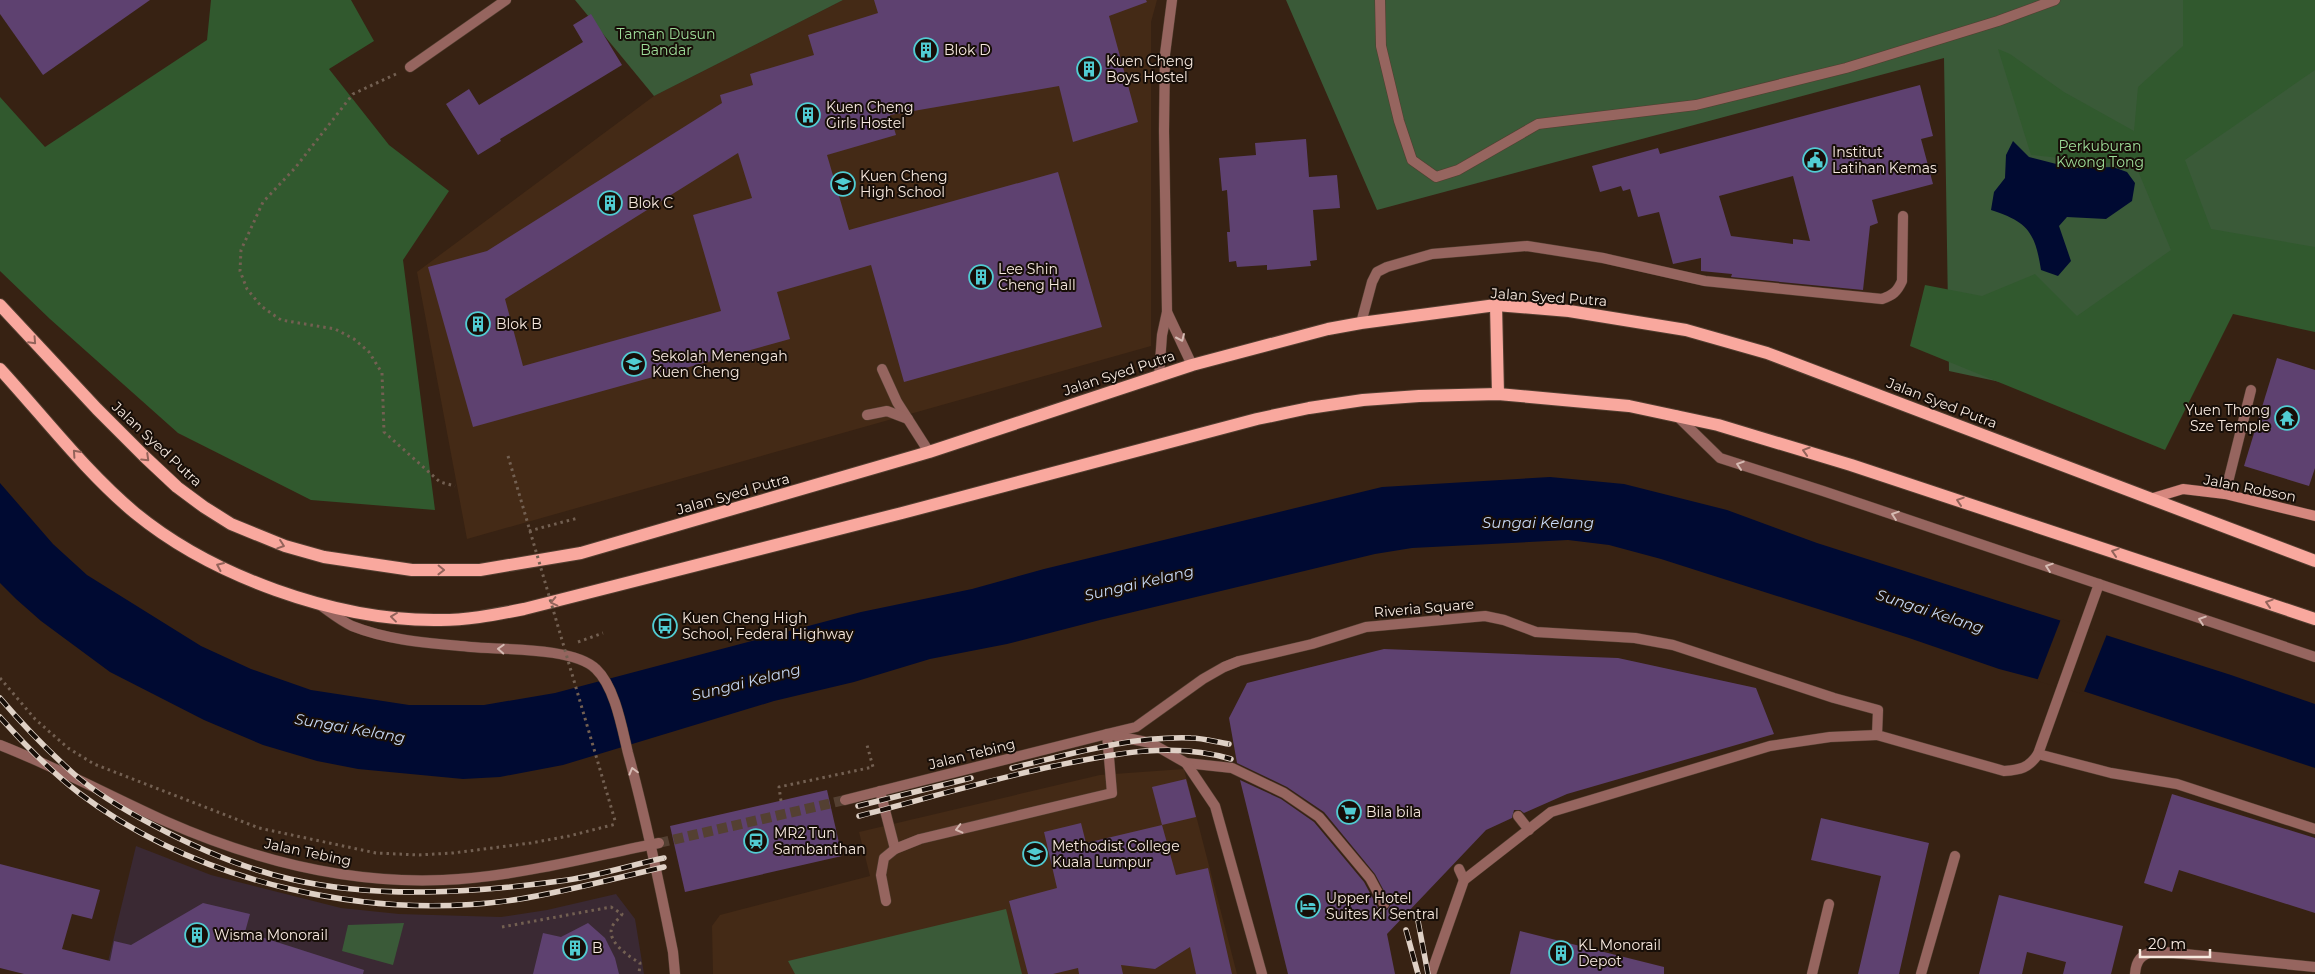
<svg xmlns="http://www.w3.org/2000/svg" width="2315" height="974" viewBox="0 0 2315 974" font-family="Montserrat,sans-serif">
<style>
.commercial{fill:#3a2933}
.built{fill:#442a16}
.green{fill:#3a5a38}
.forest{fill:#31592e}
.water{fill:#000a32}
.pier{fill:#372213}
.building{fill:#5e4170;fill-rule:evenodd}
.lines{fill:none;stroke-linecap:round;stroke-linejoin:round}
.minor-tunnel{stroke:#544032;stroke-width:10;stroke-dasharray:10 5;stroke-linecap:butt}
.service-casing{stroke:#523e30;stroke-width:11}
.minor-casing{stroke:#523e30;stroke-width:11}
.secondary-casing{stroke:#523e30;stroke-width:11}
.primary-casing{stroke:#523e30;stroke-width:14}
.path{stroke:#736052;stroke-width:3;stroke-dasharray:2.5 4;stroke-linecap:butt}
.service{stroke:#96655f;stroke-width:10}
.minor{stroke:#96655f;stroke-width:10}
.secondary{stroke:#d5877e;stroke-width:10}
.primary{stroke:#f9a89e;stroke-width:12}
.rail-casing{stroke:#dfd1c6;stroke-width:5.5}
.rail{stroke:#170e08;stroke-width:4;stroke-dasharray:11;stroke-linecap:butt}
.path-bridge{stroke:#736052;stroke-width:3;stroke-dasharray:2.5 4;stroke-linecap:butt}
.oneway{stroke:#d6bbb3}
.oneway2{stroke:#93635a}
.labels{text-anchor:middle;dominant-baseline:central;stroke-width:4;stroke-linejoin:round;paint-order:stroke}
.park-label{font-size:14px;fill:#9edd99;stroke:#170e08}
.poi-label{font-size:14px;fill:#f8eae0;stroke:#170e08;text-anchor:start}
.street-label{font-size:14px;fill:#f8eae0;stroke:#170e08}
.water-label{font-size:15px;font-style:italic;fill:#c7d8f5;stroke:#170e08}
</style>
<rect width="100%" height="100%" fill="#372213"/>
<polygon class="commercial" points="136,846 211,875 341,908 399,914 501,917 547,910 616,894 635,919 644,974 105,974"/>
<g class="built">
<polygon points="843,0 1157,0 1151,22 1151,346 467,539 417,272 654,96"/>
<polygon points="1184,769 1237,974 713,974 712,926 720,915 870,876 859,832 1100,775"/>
</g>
<g class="green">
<polygon points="575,0 843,0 654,96"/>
<polygon points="1286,0 2315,0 2315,269 2218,254 2111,406 1949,371 1944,58 1377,210"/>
<polygon points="1006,909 1022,974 795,974 788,961"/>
<polygon points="404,923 393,965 342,951 348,925"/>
</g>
<g class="forest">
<polygon points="211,0 351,0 374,41 329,69 389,145 449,191 403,260 435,510 311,500 178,433 50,319 0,271 0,97 45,147 207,40"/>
<polygon points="2183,0 2315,0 2315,70 2185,160 2211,229 2315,247 2315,332 2233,314 2165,450 1910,346 1925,285 1982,296 2035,274 2077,316 2171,250 2136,166 2031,155 1998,49 2010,54 2064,92 2134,131 2138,87 2183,46"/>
</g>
<g class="water">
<path d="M2013,141L2029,157L2072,168L2113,167L2127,172L2135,183L2132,201L2106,219L2067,217L2059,226L2071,261L2058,276L2041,270C2035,232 2028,222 1991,210L1994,192L2005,178L2006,155Z"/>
<polygon points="1550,477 1624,484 1727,510 1817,543 2231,675 2315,704 2315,768 2083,691 1999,669 1909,638 1661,559 1609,545 1568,540 1412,548 1375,554 1100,620 1007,644 930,659 854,682 774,701 563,765 500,777 463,779 358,769 317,761 263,745 204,720 110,672 41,621 16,599 0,583 0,483 53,544 87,575 201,646 251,669 311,690 409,705 484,705 555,693 861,612 972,589 1044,569 1382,487"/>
</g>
<polygon class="pier" points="2061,619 2107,634 2083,694 2037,681"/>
<g class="building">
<polygon points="0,0 150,0 43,75 0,14"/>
<path d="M874,0H1146L1147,2L1109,16L1138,122L1073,142L1059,86L890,115L896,135L827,155L849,230L1058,172L1102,327L904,382L871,265L777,292L790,339L473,427L428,267L487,251L722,103L720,95L753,85L750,74L814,55L808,35L878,13ZM738,153L752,198L693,215L721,311L523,366L505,299Z"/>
<polygon points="591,14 622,65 500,139 501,141 478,155 446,104 469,89 479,105 583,42 573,25"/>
<path d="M1920,85L1933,136L1921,139L1933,184L1872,200L1878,223L1870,226L1863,290L1731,277L1732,274L1701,271V258L1673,264L1659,212L1638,217L1630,189L1623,191L1621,186L1600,192L1592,166L1658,148L1660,154ZM1793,176L1810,241L1793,239V244L1731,236L1719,196Z"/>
<polygon points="1306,139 1309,177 1337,175 1340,208 1313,210 1317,260 1310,261 1311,266 1267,270 1267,265 1237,267 1236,261 1229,262 1227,232 1230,232 1227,190 1222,191 1219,158 1256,155 1255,143"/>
<polygon points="2277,358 2315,370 2315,468 2309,486 2244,466"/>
<polygon points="1384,649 1618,658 1756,688 1774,734 1567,794 1524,813 1520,810 1514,810 1512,818 1486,830 1387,934 1395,974 1288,974 1240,780 1281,799 1314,822 1364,882 1378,908 1387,910 1391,904 1375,874 1324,812 1287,787 1237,763 1229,718 1247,683"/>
<polygon points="1186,779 1196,817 1162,825 1152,787"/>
<polygon points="827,790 842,856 685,892 670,826"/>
<polygon points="2172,794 2315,838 2315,913 2179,870 2172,892 2144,883"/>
<polygon points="1821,818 1929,843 1899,974 1858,974 1881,876 1811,860"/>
<polygon points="1081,823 1086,843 1162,825 1176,875 1208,868 1232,974 1196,974 1190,947 1155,969 1121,965 1123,974 1079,974 1078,968 1053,974 1028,974 1009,901 1057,888 1044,832"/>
<polygon points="0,864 100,890 92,919 72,914 62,949 110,961 114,941 131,945 203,903 250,914 245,932 364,970 363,974 24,974 0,968"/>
<polygon points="1999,895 2123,926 2111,974 2063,974 2066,962 2027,952 2022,974 1979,974"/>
<polygon points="588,923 605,938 615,958 619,974 533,974 543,933 561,937"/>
<polygon points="1520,931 1664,967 1664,974 1510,974"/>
</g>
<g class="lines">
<polyline class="minor-tunnel" points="659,843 845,800"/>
<g class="service-casing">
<g id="service">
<polyline points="1380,0 1381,46 1399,121 1412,160 1436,177 1458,170 1538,124 1696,105 1846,68 1998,21 2055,0"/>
<polyline points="410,67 506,0"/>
<polyline points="1167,312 1192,365"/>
<path d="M1361,323L1372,282L1377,272L1387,267L1432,254L1527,246L1603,258L1705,281L1882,299C1893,295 1897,292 1902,281L1903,216"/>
<polyline points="882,369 897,402 929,452"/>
<polyline points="1159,376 1162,335 1167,312 1164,131 1165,54 1172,0"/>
<polyline points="867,415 887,411 908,419"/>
<polyline points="1676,415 1720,458 1823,491 2315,657"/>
<polyline points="2225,494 2251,390"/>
<polyline points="2038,754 2099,584"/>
<polyline points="1186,763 1232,768 1284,793 1319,817 1370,878 1384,904"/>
<polyline points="880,791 895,849"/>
<polyline points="1518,816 1529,830"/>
<polyline points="1459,869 1464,880"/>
<path d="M886,901L881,875L884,858L895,849L920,839L1112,793L1107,734L1136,727L1203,679L1224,667L1239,661L1312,644L1366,627L1485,616L1504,620L1536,632L1635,638L1673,645L1834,698L1878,710L1877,735L2004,771C2020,770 2029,768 2038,754L2111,773L2177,784L2315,829"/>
<polyline points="1431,974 1464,880 1551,812 1770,746 1830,737 1877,735"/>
<polyline points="1812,974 1829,904"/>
<polyline points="1921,974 1955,856"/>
<path d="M2135,974C2136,960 2141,955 2154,951L2315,967"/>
</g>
</g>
<g class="minor-casing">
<g id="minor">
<path d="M320,605C330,612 341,621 352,626C390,641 430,643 471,647C502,650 574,647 596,669C615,687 622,728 628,753C646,819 660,886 673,952L675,974"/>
<path d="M0,745C56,767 110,796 165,821C253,860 346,884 443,880C516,877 588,857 659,843"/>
<polyline points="845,800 1107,734 1151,743 1186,763 1215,806 1262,974"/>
</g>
</g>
<g class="secondary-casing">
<polyline id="secondary" points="2150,499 2183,489 2225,494 2315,516"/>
</g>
<g class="primary-casing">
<g id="primary">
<polyline points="0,305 97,409 145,457 177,487 204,507 231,524 285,546 324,557 412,570 480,570 581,553 929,452 1192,365 1328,329 1361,323 1496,305 1569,311 1686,330 1767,353 2315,561"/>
<polyline points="1496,305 1498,394"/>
<path d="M0,369C44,417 85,471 135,513C212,576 334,620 434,620C464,621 494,615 524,609L902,513L1257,419L1309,408L1363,400L1419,396L1498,394L1629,406L1718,425L1851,465L2315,619"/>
</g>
</g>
<g class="path">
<polyline points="396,74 353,94 295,168 263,202 241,250 240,271 247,289 261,306 281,320 335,329 354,339 369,352 382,373 384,432 440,482 455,486"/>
<polyline points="529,531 578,518"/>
<polyline points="578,642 603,633"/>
<polyline points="0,678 35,719 68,748 94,764 259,828 376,853 419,855 453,853 531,843 569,836 616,824"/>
<polyline points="781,801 779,787 873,767 867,745"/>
<path d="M502,927L611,907L622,914C620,918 614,922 612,927C606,942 630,957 640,963L639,974"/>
</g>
<use href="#service" class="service"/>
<use href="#minor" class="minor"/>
<use href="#secondary" class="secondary"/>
<use href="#primary" class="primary"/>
<g class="rail-casing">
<g id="rail">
<path d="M0,698C23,725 47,750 74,774C97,794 126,811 153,825C196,848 242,868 290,879C377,899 472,893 560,881C595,877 630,865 664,858"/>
<path d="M0,717C24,744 49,770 79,793C200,884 371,922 520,899C568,891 616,878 664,867"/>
<path d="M1012,768C1071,754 1130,736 1191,738C1203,738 1216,742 1229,744"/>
<polyline points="858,806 971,778"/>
<path d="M859,816C924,799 988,780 1054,766C1113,754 1172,741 1231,759"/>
<polyline points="1418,921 1428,974"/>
<polyline points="1406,930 1418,974"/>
</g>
</g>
<use href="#rail" class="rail"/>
<polyline class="path-bridge" points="508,456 616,824"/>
</g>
<defs><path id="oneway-chevron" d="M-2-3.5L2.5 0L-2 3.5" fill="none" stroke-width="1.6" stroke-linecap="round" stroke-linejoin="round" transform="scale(1.25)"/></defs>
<g class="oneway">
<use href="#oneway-chevron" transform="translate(1181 338) rotate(66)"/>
<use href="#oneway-chevron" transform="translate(1740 465) rotate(-162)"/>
<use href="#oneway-chevron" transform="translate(1895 515) rotate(-161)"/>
<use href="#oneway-chevron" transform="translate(2049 567) rotate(-161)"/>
<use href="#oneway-chevron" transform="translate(2202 620) rotate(-161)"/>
<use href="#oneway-chevron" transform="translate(501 649) rotate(-177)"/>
<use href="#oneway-chevron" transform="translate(633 771) rotate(-105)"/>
<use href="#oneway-chevron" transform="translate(959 829) rotate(166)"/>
</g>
<g class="oneway2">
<use href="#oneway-chevron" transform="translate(33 341) rotate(47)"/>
<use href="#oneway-chevron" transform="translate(1806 451) rotate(-163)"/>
<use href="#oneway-chevron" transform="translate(76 453) rotate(-132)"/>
<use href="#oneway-chevron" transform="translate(146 458) rotate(44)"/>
<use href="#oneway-chevron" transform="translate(1960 501) rotate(-162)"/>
<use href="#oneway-chevron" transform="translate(281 545) rotate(19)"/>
<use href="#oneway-chevron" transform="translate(2115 552) rotate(-162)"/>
<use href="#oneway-chevron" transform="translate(220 566) rotate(-156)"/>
<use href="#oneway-chevron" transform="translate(441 570) rotate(1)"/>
<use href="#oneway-chevron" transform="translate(554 602) rotate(167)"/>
<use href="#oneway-chevron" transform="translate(2269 603) rotate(-162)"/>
<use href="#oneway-chevron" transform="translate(394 617) rotate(-173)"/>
</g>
<defs>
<g id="building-ring" transform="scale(1.25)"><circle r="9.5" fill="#170e08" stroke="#51ccd2" stroke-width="1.5"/><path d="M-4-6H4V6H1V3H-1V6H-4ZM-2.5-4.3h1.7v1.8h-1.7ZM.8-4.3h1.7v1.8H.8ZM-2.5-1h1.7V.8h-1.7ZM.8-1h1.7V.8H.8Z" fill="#51ccd2"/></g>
<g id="civic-ring" transform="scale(1.25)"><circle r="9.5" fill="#170e08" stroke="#51ccd2" stroke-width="1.5"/><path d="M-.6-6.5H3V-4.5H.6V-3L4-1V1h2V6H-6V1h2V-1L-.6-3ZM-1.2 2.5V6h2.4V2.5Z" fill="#51ccd2"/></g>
<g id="school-ring" transform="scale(1.25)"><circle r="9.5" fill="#170e08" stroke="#51ccd2" stroke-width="1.5"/><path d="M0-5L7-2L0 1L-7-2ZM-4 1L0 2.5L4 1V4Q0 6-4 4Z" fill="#51ccd2"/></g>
<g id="temple-ring" transform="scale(1.25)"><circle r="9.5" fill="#170e08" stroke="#51ccd2" stroke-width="1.5"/><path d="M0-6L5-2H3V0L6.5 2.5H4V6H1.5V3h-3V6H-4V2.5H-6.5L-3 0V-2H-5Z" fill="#51ccd2"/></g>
<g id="bus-ring" transform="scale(1.25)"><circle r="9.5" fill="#170e08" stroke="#51ccd2" stroke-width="1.5"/><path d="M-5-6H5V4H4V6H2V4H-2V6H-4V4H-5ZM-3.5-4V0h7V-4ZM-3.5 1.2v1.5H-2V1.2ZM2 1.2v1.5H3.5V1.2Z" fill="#51ccd2"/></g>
<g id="supermarket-ring" transform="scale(1.25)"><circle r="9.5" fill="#170e08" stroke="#51ccd2" stroke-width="1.5"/><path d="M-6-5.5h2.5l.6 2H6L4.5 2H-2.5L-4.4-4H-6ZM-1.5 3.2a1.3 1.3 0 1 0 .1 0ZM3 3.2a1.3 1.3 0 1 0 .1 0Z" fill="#51ccd2"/></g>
<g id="station-ring" transform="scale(1.25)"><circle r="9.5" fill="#170e08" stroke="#51ccd2" stroke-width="1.5"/><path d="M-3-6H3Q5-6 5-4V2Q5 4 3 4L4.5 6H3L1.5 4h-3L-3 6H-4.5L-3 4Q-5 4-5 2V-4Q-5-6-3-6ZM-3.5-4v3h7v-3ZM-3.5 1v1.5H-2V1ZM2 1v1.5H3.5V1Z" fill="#51ccd2"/></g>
<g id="university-ring" transform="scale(1.25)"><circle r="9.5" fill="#170e08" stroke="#51ccd2" stroke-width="1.5"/><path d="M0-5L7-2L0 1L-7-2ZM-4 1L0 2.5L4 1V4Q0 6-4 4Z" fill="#51ccd2"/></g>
<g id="hotel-ring" transform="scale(1.25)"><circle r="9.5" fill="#170e08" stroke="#51ccd2" stroke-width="1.5"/><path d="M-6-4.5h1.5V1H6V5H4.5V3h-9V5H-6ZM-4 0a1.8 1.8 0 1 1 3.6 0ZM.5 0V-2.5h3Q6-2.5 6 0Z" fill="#51ccd2"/></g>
</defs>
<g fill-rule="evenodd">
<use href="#building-ring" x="926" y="50"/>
<use href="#building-ring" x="1089" y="69"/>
<use href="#building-ring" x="808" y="115"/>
<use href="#civic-ring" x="1815" y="160"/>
<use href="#school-ring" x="843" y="184"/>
<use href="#building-ring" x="610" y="203"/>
<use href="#building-ring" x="981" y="277"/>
<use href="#building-ring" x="478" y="324"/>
<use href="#school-ring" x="634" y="364"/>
<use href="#temple-ring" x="2287" y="418"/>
<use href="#bus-ring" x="665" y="626"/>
<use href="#supermarket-ring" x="1349" y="812"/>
<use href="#station-ring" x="756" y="841"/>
<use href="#university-ring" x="1035" y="854"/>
<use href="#hotel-ring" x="1308" y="906"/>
<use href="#building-ring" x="197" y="935"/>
<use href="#building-ring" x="575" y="948"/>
<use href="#building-ring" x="1561" y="953"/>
</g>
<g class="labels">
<g class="park-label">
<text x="666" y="34">Taman Dusun<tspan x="666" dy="16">Bandar</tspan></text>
<text x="2100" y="146">Perkuburan<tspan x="2100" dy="16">Kwong Tong</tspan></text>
</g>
<g class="poi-label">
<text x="944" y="50">Blok D</text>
<text x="1106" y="61">Kuen Cheng<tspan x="1106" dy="16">Boys Hostel</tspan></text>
<text x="826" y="107">Kuen Cheng<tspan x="826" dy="16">Girls Hostel</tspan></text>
<text x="1832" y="152">Institut<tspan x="1832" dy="16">Latihan Kemas</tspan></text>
<text x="860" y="176">Kuen Cheng<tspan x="860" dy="16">High School</tspan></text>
<text x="628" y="203">Blok C</text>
<text x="998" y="269">Lee Shin<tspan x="998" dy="16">Cheng Hall</tspan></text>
<text x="496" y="324">Blok B</text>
<text x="652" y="356">Sekolah Menengah<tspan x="652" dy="16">Kuen Cheng</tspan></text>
<text x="2270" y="410" text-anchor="end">Yuen Thong<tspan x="2270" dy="16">Sze Temple</tspan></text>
<text x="682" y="618">Kuen Cheng High<tspan x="682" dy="16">School, Federal Highway</tspan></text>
<text x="1366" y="812">Bila bila</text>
<text x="774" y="833">MR2 Tun<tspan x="774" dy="16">Sambanthan</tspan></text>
<text x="1052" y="846">Methodist College<tspan x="1052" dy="16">Kuala Lumpur</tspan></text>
<text x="1326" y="898">Upper Hotel<tspan x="1326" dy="16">Suites Kl Sentral</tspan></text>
<text x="214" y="935">Wisma Monorail</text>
<text x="1578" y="945">KL Monorail<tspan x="1578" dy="16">Depot</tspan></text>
<text x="592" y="948">B</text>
</g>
<g class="street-label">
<text transform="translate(1549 297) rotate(4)">Jalan Syed Putra</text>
<text transform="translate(1119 373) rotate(-18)">Jalan Syed Putra</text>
<text transform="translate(1942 403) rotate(21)">Jalan Syed Putra</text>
<text transform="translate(157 444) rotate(43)">Jalan Syed Putra</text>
<text transform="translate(2250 488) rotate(11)">Jalan Robson</text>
<text transform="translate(733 494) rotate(-16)">Jalan Syed Putra</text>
<text transform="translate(1424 608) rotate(-5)">Riveria Square</text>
<text transform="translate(972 754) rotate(-14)">Jalan Tebing</text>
<text transform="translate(308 852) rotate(12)">Jalan Tebing</text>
</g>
<g class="water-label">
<text x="1538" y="522">Sungai Kelang</text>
<text transform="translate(1139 583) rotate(-13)">Sungai Kelang</text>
<text transform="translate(1930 611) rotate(18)">Sungai Kelang</text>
<text transform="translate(746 682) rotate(-14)">Sungai Kelang</text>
<text transform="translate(350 728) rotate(10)">Sungai Kelang</text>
</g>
</g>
<path d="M2140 949v8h70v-8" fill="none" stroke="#f8eae0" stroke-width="2.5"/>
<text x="2148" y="949" font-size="15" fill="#f8eae0" stroke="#170e08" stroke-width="4" paint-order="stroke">20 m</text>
</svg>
